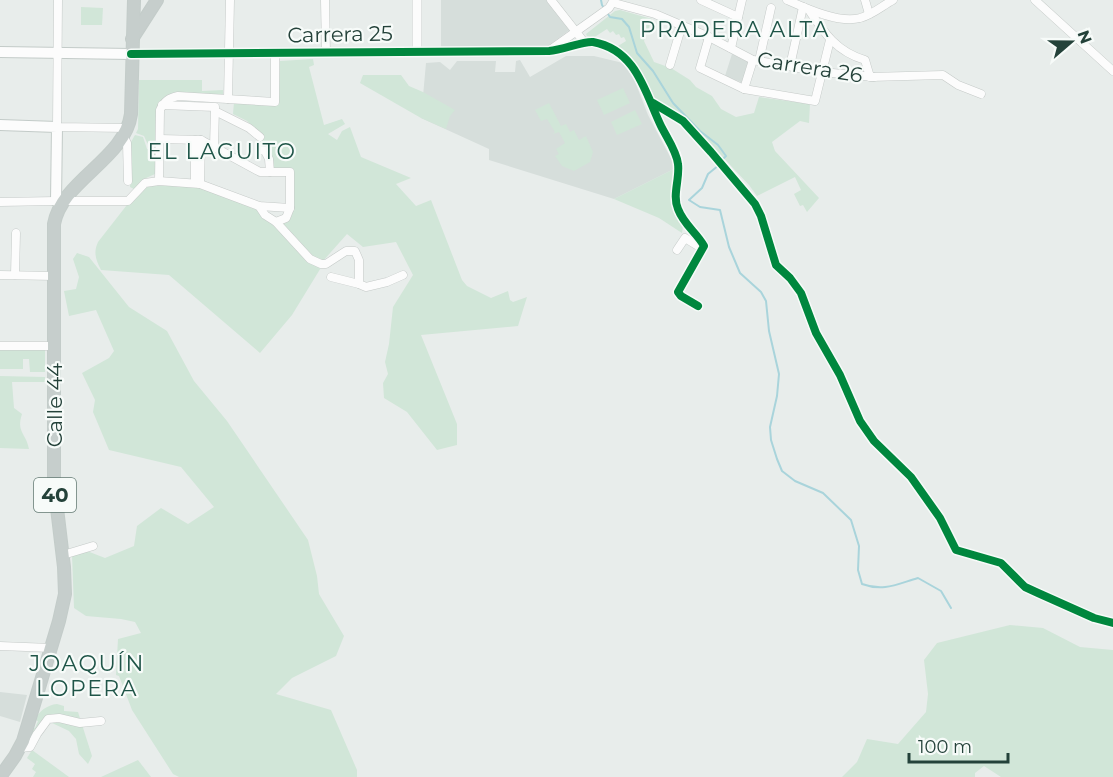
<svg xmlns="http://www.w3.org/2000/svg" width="1113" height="777" viewBox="0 0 1113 777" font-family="Montserrat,sans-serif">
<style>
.built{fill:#d6dedb}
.green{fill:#d1e6d8}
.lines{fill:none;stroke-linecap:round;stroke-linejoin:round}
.stream{stroke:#a9d4db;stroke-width:2}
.minor-casing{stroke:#c5cac8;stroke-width:9}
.tertiary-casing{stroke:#c5cac8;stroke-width:10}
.secondary-casing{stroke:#c3cbc8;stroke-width:12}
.trunk-casing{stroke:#c3ccc9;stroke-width:14}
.minor{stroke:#fcfcfc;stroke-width:8}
.tertiary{stroke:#fcfcfc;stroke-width:9}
.secondary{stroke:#fcfcfc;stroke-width:10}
.trunk{stroke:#c6cecc;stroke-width:12}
.cycleway-casing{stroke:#f7fbf9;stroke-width:11}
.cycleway{stroke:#00873e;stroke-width:8}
.labels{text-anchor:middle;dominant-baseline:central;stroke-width:4.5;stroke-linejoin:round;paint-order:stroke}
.shield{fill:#f7fbf9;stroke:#637a73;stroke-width:1.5}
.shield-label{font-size:20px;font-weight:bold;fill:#24423a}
.street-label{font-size:21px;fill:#24423a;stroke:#f7fbf9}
.neighbourhood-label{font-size:22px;letter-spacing:1.5px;fill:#1f5548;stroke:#f7fbf9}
</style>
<rect width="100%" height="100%" fill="#e8edeb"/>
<g class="built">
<polygon points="441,0 547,0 571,29 548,46 441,47"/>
<polygon points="732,54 750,63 743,83 725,76"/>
<polygon points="566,56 594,56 623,63 634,79 648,115 676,168 614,199 489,160 489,149 421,118 426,63 440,62 450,70 457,61 496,61 495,72 515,72 516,61 520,60 530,77"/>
<polygon points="0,692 27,695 20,722 0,716"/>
</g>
<g class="green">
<polygon points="81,7 103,8 102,25 81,25"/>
<polygon points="620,10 652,19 644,41 654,62 671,68 690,80 696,87 712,96 721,109 736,117 754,113 759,97 810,104 809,123 800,121 772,142 775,151 819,198 807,212 803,205 800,206 794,194 801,190 795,177 757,196 749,185 698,131 683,118 660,104 653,96 637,64 618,46 626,41 624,37 621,38 619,34 616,35 613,31 610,33 607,29 593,38 587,36 586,34 615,11"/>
<polygon points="313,59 314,65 309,67 324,125 342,119 345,124 328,134 337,140 342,131 350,127 361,157 411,178 396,184 416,206 431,200 462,280 467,286 491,298 508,291 510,300 513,302 527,297 518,326 421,335 457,424 457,445 437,450 407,412 384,398 383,383 388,374 385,362 389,344 393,307 413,275 396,242 363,247 347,234 323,261 318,261 281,223 287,220 293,171 272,170 263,145 265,151 260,150 260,137 263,137 247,121 233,114 234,102 279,105 280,61"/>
<polygon points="363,75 401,75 409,86 423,92 455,110 450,116 446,129 421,118 360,83"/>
<path d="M139,80H202V91L223,90V94C206,97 161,86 157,109C155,122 157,136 156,148L149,147L144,136L136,133L138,129Z"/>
<polygon points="623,88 630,103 604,115 597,100"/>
<polygon points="549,103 561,126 566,124 570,132 574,130 579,140 586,136 593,152 590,162 574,171 562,166 555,156 559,154 556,149 565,143 559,132 553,134 555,132 547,119 541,121 535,110"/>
<polygon points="635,110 642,124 617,135 611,122"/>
<polygon points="135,135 143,137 147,149 156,151 155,174 144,179 134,189 130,187 131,142"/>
<polygon points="676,168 672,204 683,226 682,233 659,218 614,199"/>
<path d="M159,185L200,187L257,210L322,266L292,315L260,353L169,275L101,270C96,260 93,253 98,242L130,201L146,187Z"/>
<polygon points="77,253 89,257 129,307 167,331 194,381 227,421 308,540 317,576 319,594 344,636 336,656 292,678 276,694 331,710 357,770 357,777 179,777 173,774 132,710 119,676 116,675 118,639 141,633 135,622 121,619 86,616 74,608 72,555 87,551 105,558 134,546 137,526 161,508 188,524 214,507 181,467 109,450 93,412 95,400 82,373 109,358 114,351 96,310 69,316 64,291 76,289 79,277 73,259"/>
<polygon points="0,350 45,350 45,372 30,372 29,359 23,359 23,369 0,369"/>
<path d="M0,376L45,377V382H12L14,408L22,414C16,432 26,433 29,449L0,448Z"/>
<polygon points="1010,625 1043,628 1080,647 1113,650 1113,777 1001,777 984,766 975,773 975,777 842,777 857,762 867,739 898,744 926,712 928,694 924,660 937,643"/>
<path d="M57,704L64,706V711L78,712L92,756L88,764L79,754L76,739L69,731L50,722L34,735L30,733L32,727L35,728L38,721L35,720C39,711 47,705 57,704Z"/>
<polygon points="32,750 69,777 33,777 36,772 32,769 35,764 27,758"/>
<polygon points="138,760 151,777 101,777"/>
</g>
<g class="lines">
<g class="stream">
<polyline points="601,0 602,5 610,17 622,19 629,27 637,53 653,71 673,103 700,131 718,145 726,156 722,160"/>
<path d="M719,165L708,174L702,188L689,200L700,207L720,210L729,247L740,273L761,292L766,301L769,331L779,374L777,396L770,427L771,440L777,459L782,471L795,481L823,493L851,520L859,546L858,570L862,584C884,592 897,584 918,578L941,591L951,608"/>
</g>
<g class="minor-casing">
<g id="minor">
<polyline points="58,0 57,127 127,128"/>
<polyline points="325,0 326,53"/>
<polyline points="551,0 584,42"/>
<polyline points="701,0 738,17"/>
<path d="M787,0C805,8 840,24 860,18C872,15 882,6 893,0"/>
<polyline points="865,0 869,14"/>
<polyline points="1035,0 1113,71"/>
<polyline points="614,3 655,14 709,37 753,60 822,72 874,77"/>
<path d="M809,10C824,33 837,52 865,60L870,77L943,75L958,85L981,94"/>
<polyline points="709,37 700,68 744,89 815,101 830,40"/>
<polyline points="731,48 742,0"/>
<polyline points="550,50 609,8 614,0"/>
<path d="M549,51C563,50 583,41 594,43C635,50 643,87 658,119C664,133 674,147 678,161C680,169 677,180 677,189C674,213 688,227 704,244L703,249L678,292L681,296L698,306"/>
<polyline points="759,61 771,8"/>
<polyline points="670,65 682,25"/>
<polyline points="790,66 803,7"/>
<polyline points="744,89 753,60"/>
<polyline points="228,99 230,0"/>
<polyline points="653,103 683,121 711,152 755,204 761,216 776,265 790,278 801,293 816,333 840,375 860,421 874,441 911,477 940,518 956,550 1001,563 1025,587 1038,593 1094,618 1113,623"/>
<polyline points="162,105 215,107 214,147"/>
<polyline points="215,111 249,128 260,137"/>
<polyline points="123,136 127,143 128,181"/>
<polyline points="160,139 201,140 260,172 290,172 290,208 286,218 276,222 265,215 259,206"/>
<polyline points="260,150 265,151 269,159 270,172"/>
<path d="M159,181L160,110C164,101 169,98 178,96L275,102V53"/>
<polyline points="195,183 195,140"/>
<polyline points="200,184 201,140"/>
<polyline points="64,201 128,201 145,183 159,181 200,184 259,206 290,208"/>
<polyline points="0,202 56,201"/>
<polyline points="276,222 310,259 321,264 326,264 346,251 355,251 359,260 359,284 366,287 387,282 403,275"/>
<polyline points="677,250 685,238 703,249"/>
<polyline points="0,275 54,276"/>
<polyline points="15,275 16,233"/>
<polyline points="331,277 359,284"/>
<polyline points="0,346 54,346"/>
<polyline points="63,555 93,546"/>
<polyline points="0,646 51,648"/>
<polyline points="20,748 30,747 37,734 48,719 59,718 80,723 101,721"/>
</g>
</g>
<g class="tertiary-casing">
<g id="tertiary">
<polyline points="417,0 417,52"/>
<polyline points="131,54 549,51"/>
</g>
</g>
<g class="secondary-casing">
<g id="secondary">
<polyline points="0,52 131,54"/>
<polyline points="0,125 57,127 56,201 63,201"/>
</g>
</g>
<g class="trunk-casing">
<g id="trunk">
<polyline points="132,39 157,0"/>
<path d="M0,777L15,756L23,741L59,621L65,594L64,567L54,483V224C62,180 125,159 131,114L134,0"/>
</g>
</g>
<use href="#minor" class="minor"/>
<use href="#tertiary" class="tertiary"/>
<use href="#secondary" class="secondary"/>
<use href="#trunk" class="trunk"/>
<g class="cycleway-casing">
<g id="cycleway">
<path d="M131,54L549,51C563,50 583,41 593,42C637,50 645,93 661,126C667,138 677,152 678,164C680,179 672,195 678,209C684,225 697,233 704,246L678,292L681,296L698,306"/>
<polyline points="653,103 683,121 711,152 755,204 761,216 776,265 790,278 801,293 816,333 840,375 860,421 874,441 911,477 940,518 956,550 1001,563 1025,587 1038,593 1094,618 1113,623"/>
</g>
</g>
<use href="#cycleway" class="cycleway"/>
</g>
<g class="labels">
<rect class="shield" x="34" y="478" width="42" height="34" rx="4.5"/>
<g class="shield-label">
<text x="55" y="495">40</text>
</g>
<g class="street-label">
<text transform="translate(340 34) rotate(-1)">Carrera 25</text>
<text transform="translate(810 67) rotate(9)">Carrera 26</text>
<text transform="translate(54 405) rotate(-90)">Calle 44</text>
</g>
<g class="neighbourhood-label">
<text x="735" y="29">PRADERA ALTA</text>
<text x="222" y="151">EL LAGUITO</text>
<text x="87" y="663">JOAQUÍN<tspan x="87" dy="25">LOPERA</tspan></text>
</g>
</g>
<g transform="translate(1071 42) rotate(70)" stroke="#f7fbf9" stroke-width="4.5" paint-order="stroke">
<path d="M0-4.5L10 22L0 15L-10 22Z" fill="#24423a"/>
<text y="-9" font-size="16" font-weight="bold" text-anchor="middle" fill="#24423a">N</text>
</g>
<path d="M909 753v9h99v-9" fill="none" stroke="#24423a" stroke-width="3"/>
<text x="918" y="753" font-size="18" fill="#24423a" stroke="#f7fbf9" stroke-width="4.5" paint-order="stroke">100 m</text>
</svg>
